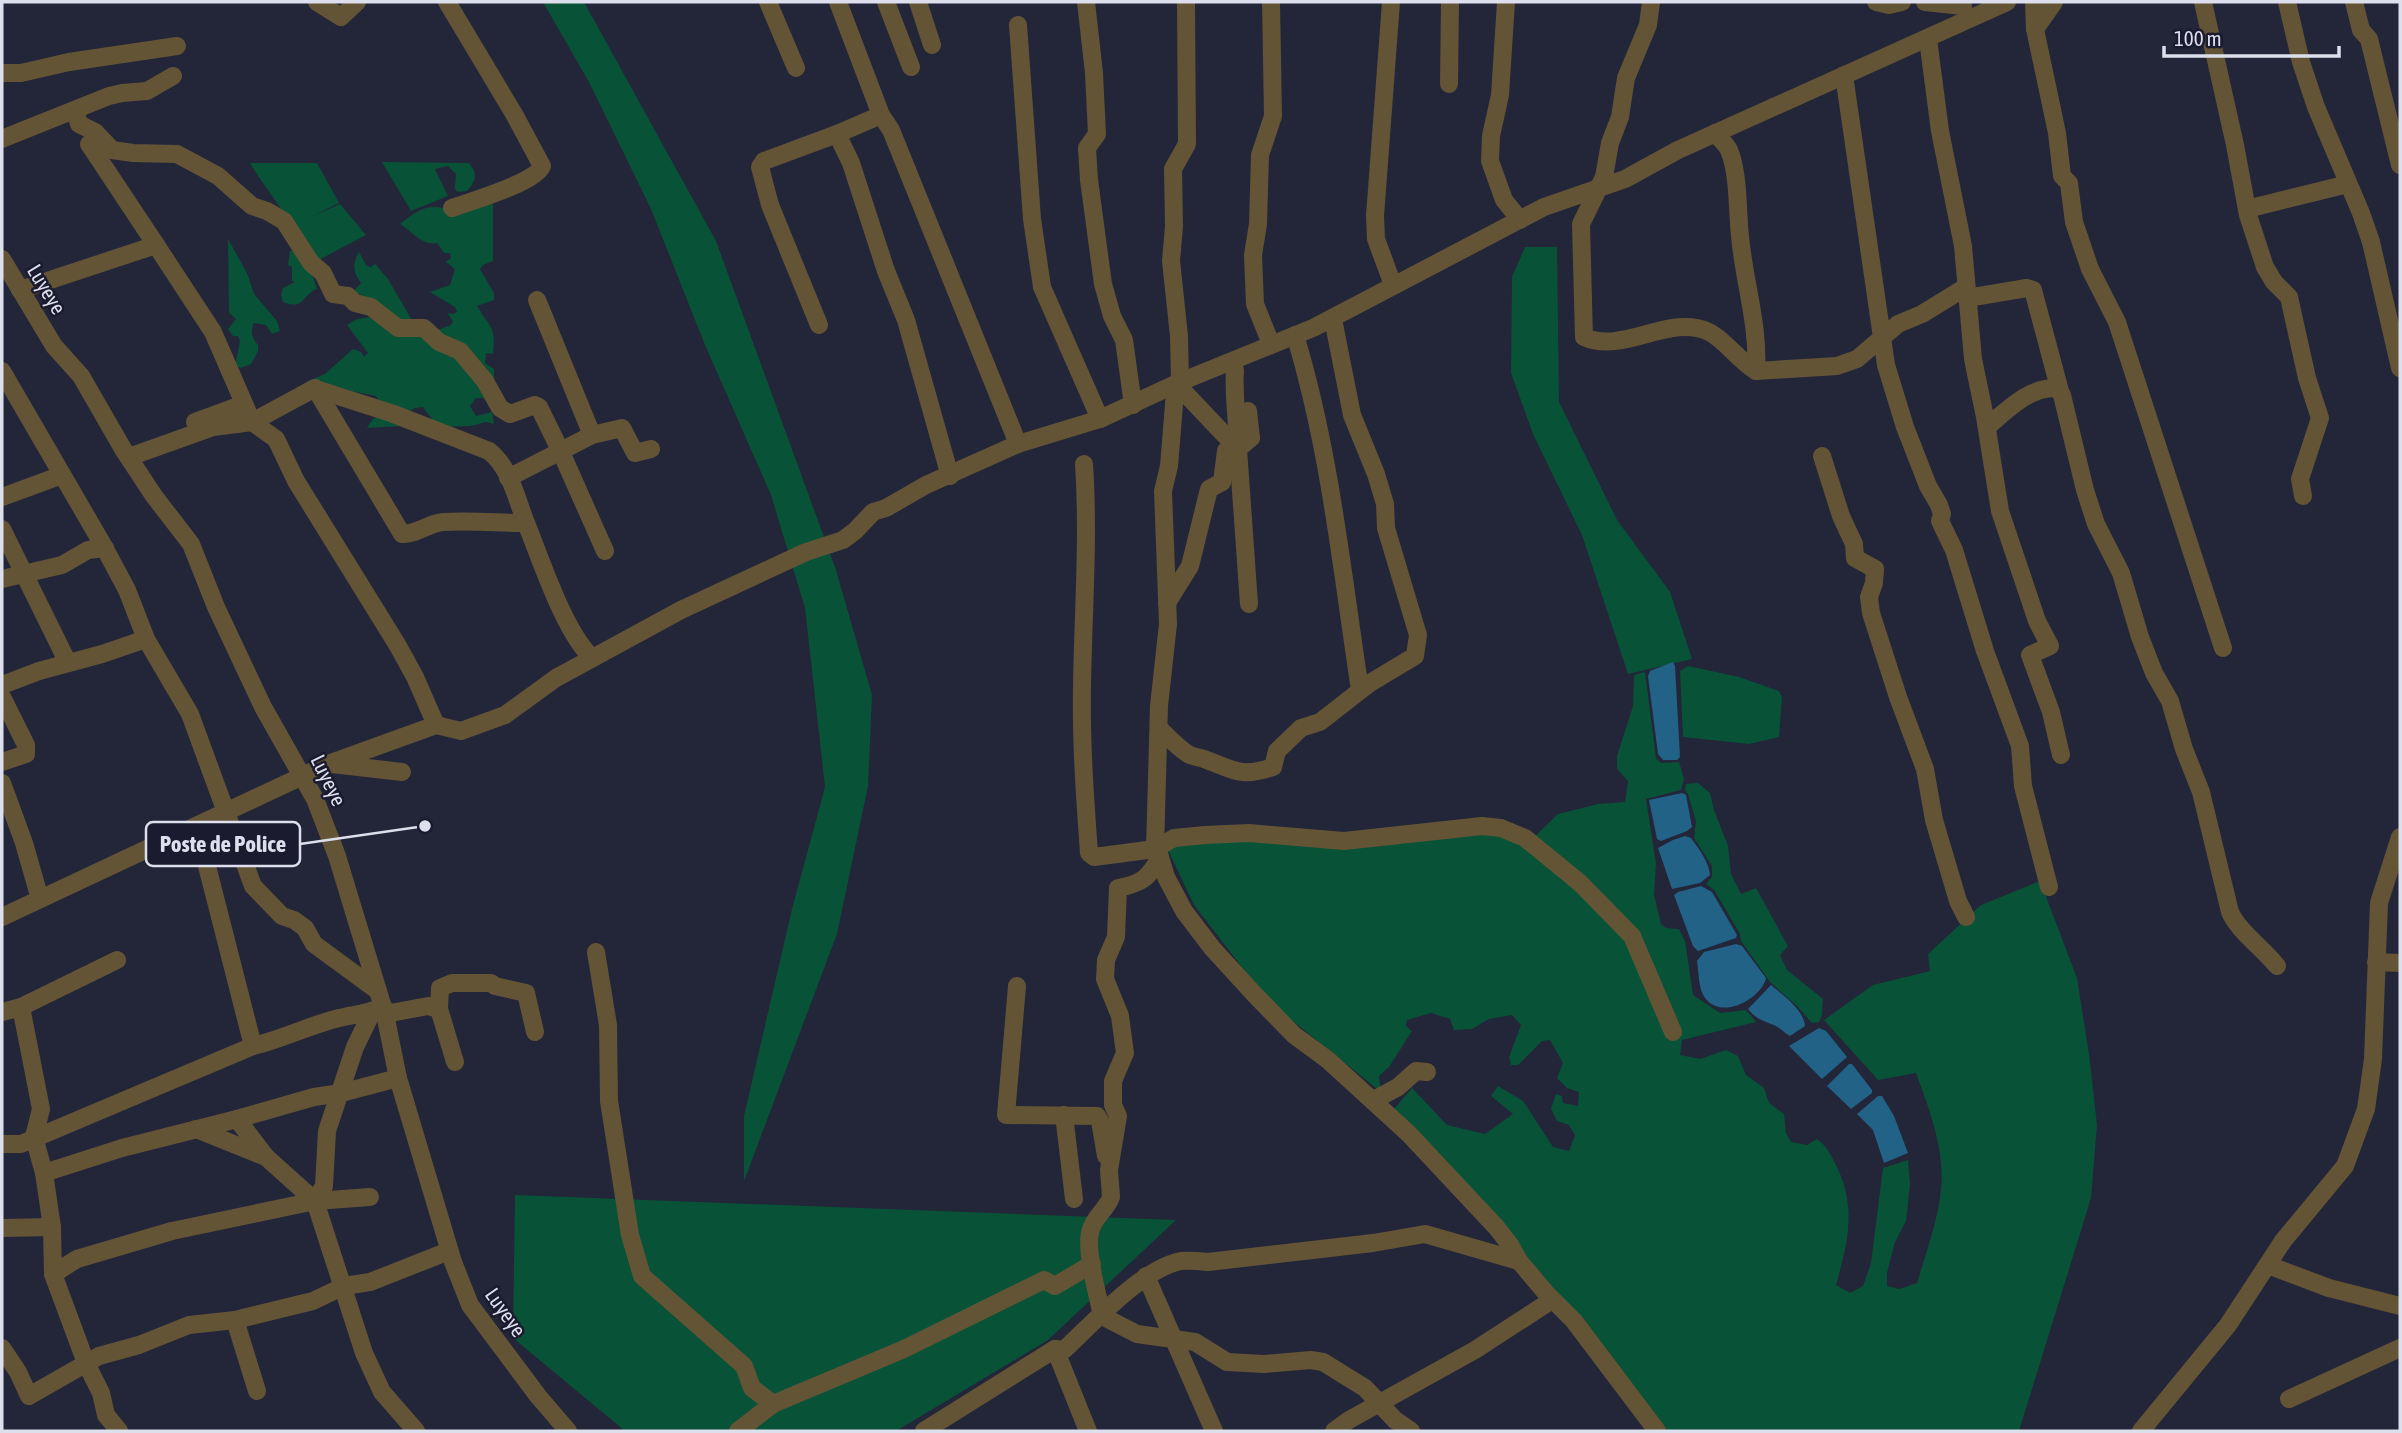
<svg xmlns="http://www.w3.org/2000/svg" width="2402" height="1433" viewBox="0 0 2402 1433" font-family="'Asap Condensed',sans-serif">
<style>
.green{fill:#085237}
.water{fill:#216286}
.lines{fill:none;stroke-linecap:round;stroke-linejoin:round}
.minor{stroke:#635436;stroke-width:18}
.labels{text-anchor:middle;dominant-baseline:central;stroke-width:5;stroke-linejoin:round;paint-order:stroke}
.street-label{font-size:21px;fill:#dddfed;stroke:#1a1b2f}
.leader{fill:none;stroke:#dddfed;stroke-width:2.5}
.callout-dot{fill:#dddfed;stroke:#1a1b2f;stroke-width:2.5}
.callout{fill:#1a1b2f;stroke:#dddfed;stroke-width:2.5}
.callout-label{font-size:23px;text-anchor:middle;font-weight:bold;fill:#dddfed}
</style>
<rect width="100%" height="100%" fill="#232539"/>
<g class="green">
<polygon points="543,2 584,2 716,241 836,570 872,695 868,786 837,934 744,1181 744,1116 792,909 825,787 805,608 771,495 705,345 651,209 590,84"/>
<path d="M382,162L469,163C478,174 476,181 467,191L457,192L455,188L456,174L448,166L435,169L448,196L411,211Z"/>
<path d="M250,163H317L339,203L313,216L340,204L366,235L313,263L292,226L299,222L291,225C278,202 263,185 250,163Z"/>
<path d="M493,186V261L483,265L480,269L494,293V300L477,306C490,328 496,325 493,354L486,353L485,363L494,369V403L483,398H476L470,406L476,416L492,412L494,424L486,422L470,426L438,427L423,407L415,408L404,414L402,426L367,428L372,420L385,411L376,396L306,382L325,374L353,349L361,352L364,357L368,353L347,325L357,319L376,316L362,302L365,296L353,292L361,283C353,272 352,264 359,252L366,265L371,267L375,264L388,279L413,322L430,333L451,325L453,321L447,313L453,314L457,312L455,307L430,292L450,285L455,269L446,262L451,258L450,253H444L437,243C422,246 413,232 400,224C414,213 425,204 443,208L470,193Z"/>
<path d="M228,239L247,273L254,294L277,321L280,331L272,334L266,325L254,323C250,332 252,338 258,345V351L251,364L241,368L235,366L240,341L238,336H233L228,329L236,319L229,313Z"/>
<polygon points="1525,247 1557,247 1559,402 1617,520 1670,592 1692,659 1628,674 1582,535 1533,434 1511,373 1512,277"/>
<path d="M295,250L313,277L317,289C302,294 305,311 283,302L281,295L283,288L295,282L292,281V267L288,265L290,251Z"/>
<polygon points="1688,666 1739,677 1779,691 1782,697 1779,737 1749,744 1683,737 1680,671"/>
<path d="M1645,672L1656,758L1661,763L1679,762L1684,779L1681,790L1646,799L1656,864L1654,895L1661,924L1666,928L1679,929L1685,941L1693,995L1720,1013L1746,1010L1756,1022L1682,1040L1680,1055L1700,1059L1726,1050L1738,1056L1746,1075L1764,1088L1769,1103L1784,1114L1786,1133L1791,1142L1807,1145L1817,1139C1827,1146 1830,1154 1836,1165C1857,1207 1848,1242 1836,1285L1850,1293L1863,1286L1871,1263L1883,1168L1908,1160L1910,1184L1906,1221L1895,1242L1887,1273V1286L1899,1289L1917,1283C1926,1253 1938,1220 1941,1189C1945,1150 1929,1108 1916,1073L1878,1080L1824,1020L1873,985L1930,971L1928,954L1981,905L2040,881L2077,978L2089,1054L2097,1125L2091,1198L2019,1431H1663L1394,1109L1412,1088L1447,1125L1485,1134L1513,1114L1491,1096L1498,1086L1523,1101L1553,1147L1569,1151L1575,1135L1569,1125L1557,1121L1551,1109L1556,1094L1562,1096L1563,1103L1578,1106L1579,1092L1567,1088L1557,1078L1563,1063L1550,1040L1542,1041L1518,1065H1511L1509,1057L1521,1025L1512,1015L1489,1019L1472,1029L1454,1030L1450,1019L1431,1013L1407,1020L1406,1026L1412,1031L1389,1067L1379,1076L1381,1092L1268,1001L1194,905L1168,850L1177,838L1483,830L1533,838L1558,814L1598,804L1625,802L1628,781L1617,769V756L1633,706L1634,675Z"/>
<polygon points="1698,783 1710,793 1714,810 1728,846 1731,874 1741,894 1756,888 1788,946 1780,955 1787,970 1823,999 1822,1015 1819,1022 1812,1023 1798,1007 1770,982 1741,941 1740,934 1714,890 1706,884 1712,877 1712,866 1694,838 1696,822 1688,794 1685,790 1686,784"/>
<polygon points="515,1195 1176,1220 1048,1340 896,1431 625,1431 513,1338"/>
</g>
<g class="water">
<polygon points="1673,662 1675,666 1680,757 1677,760 1663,760 1658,754 1648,676 1650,671"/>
<polygon points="1682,793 1686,795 1692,827 1687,831 1661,841 1657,839 1649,800"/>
<path d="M1685,836L1691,838C1699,849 1709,862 1710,875L1700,883L1672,889L1658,848L1673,840Z"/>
<polygon points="1701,886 1712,892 1737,935 1736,938 1698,951 1693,946 1674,895 1678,892"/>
<path d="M1736,944L1742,946L1766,978C1762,998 1722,1021 1705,998C1698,988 1699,973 1697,961L1704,952Z"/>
<path d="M1771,985C1783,995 1804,1010 1805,1026L1790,1036C1784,1033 1781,1028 1774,1025C1763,1021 1756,1019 1748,1009Z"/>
<polygon points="1819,1028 1826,1031 1847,1057 1822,1079 1789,1046"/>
<polygon points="1849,1064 1852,1064 1872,1090 1872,1093 1851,1109 1827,1086"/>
<polygon points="1878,1096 1882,1096 1894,1116 1908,1153 1884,1163 1873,1130 1857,1114"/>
</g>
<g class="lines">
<g class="minor">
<polyline points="317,2 341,17 357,2"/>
<path d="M447,2L514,114L542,166C535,183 471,201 452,208"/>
<polyline points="768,2 796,68"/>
<polyline points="838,2 881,115 891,130 1018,444"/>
<polyline points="886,2 911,67"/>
<polyline points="918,2 932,45"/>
<polyline points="1086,2 1094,73 1097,134 1087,148 1089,180 1103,284 1112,316 1124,340 1133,405"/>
<polyline points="1391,2 1375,216 1376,239 1393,285"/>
<polyline points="1506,2 1500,95 1491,136 1490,161 1504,200 1520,220"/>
<path d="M1651,2L1648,25L1626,78L1620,117L1610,143L1604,177L1581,224L1584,337C1623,355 1670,313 1709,332C1724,339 1739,361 1756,371L1837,366L1857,359L1898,324L1922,314L1966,287"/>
<polyline points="1876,2 1889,5 1902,2"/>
<polyline points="1925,2 1963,6"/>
<polyline points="2034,2 2035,29 2057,133 2062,176 2069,183 2074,222 2090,269 2117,322 2223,648"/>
<polyline points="2203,2 2235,145 2248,215 2265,267 2274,282 2289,297 2307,378 2320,418 2300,479 2303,496"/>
<polyline points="2287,2 2301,62 2316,107 2361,213 2371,242 2400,368"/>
<polyline points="2354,2 2361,30 2369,39 2400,165"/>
<polyline points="1018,25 1032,219 1042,287 1100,419"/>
<polyline points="2035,29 2054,2"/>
<polyline points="1928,39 1940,131 1963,246 1973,359 1985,417 2000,511 2037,621 2050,646 2030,655 2051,712 2061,755"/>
<polyline points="2,73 21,73 69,62 177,46"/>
<polyline points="1844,75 1886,365 1905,427 1928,486 1939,505 1942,514 1940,521 1954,550 1985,651 2020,746 2023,786 2049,887"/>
<polyline points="1449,84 1450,2"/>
<polyline points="75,111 79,124 95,132 112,150 133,153 177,154 218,176 252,206 267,211 284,221 311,263 323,273 333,294 348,296 355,303 371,307 398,328 424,328 439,342 460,351 485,381 500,408 510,414 535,405 539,407 561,452 605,551"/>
<polyline points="881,115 837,134 851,163 886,271 906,320 950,476"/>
<path d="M1715,133C1720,139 1726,144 1729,150C1739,174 1737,210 1740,236C1744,282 1759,325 1756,371"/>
<polyline points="2,139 109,96 122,93 147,91 173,76"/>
<polyline points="89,144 156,245"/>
<polyline points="2247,209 2348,184"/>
<polyline points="2,259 54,346 81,376 123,449 154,496 191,544 216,607 263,707 315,799 337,856 385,1014 398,1078 453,1262 470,1305 538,1396 568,1431"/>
<polyline points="20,290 156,245 213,332 252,422 276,439 296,481 398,646 415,677 436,725"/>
<polyline points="1967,298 2027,288 2033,290 2060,391"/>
<polyline points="537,300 592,435"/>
<polyline points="819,325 770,205 760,167 764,161 837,134"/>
<path d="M1295,335C1330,450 1342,572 1360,690"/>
<polyline points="1271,344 1255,304 1253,255 1258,224 1260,155 1273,116 1271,2"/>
<polyline points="2,371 103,545 127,590 146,639 190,714 253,886 282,916 294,920 305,928 314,944 378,991"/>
<path d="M316,389L391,413L489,451C510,467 517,500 526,523"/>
<polyline points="1175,392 1183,391 1238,449"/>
<polyline points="1248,411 1251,438 1238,449 1249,604"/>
<polyline points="195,422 244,404"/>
<path d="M1987,427C2006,411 2030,386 2057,388L2062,395L2085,490L2096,524L2121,573L2140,637L2154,673L2170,701L2184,749L2201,792L2230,912C2239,932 2262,947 2277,966"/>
<polyline points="1822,456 1841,516 1854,544 1855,558 1875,569 1874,583 1869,597 1871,613 1898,697 1925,769 1934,820 1958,901 1966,917"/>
<path d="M129,457L213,427L252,422L315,388L402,534C415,535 429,523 443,522C470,520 499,523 526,523C542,562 563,629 592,658"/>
<path d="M1084,464C1089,539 1083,613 1082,688C1081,743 1085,798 1089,853L1094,857L1155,849L1159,706L1168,624L1163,491L1169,466L1175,392L1180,382L1179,336L1171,261L1174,226L1173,169L1187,144L1186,2"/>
<polyline points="508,478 592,435 622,428 635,453 651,449"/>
<polyline points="2,497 62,475"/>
<polyline points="2,529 68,663"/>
<polyline points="2,579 62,565 88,550 105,548"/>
<path d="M1167,603L1190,566L1209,489L1222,482L1226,451L1238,449C1238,422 1233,396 1235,370"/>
<polyline points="2,685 39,671 102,654 146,639"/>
<polyline points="2,697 26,745 26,754 2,762"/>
<path d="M1159,728C1168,737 1177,747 1188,754C1193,757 1198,757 1204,759C1234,770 1240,778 1273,767L1277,751L1301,728L1320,722L1370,683L1415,656L1418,635L1386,528L1385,504L1376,474L1352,415L1333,319"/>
<polyline points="332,764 402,772"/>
<polyline points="2,783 24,843 40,899"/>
<polyline points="197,827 253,1046"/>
<polyline points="1160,857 1166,877 1184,911 1212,948 1255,995 1294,1035 1328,1060 1409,1134 1497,1228 1510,1245 1519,1261 1546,1293 1574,1321 1657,1431"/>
<polyline points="2,917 328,764 436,725 461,731 505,715 556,678 681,610 806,552 843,540 855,531 873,512 886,508 926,485 1018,444 1100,419 1180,382 1313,328 1544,207 1625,179 1678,150 2007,2"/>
<polyline points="596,952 608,1025 609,1101 630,1235 642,1276 744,1366 752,1388 773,1404"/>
<polyline points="2376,962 2400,963"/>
<polyline points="1017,986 1006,1115 1097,1116 1100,1121 1106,1156"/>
<polyline points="21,1007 41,1109 34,1137 44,1173 52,1227 53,1274 86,1363 101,1393 106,1415 119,1431"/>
<polyline points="439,1009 440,988 452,983 491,983 495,986 526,993 535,1032"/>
<polyline points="2,1012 21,1007 117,960"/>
<polyline points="385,1014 428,1006 439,1009 455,1062"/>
<polyline points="1374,1100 1398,1087 1416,1071 1427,1072"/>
<polyline points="1064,1115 1074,1199"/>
<polyline points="237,1119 266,1157 315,1201 364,1353 382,1392 416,1431"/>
<polyline points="196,1129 266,1157"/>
<path d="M2,1144H21L253,1046C283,1039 310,1025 339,1018C355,1014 369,1014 383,1006"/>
<polyline points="44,1173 122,1148 237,1119 314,1097 341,1093 398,1078"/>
<polyline points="315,1201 324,1186 327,1131 355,1047 372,1012"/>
<polyline points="2,1228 52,1227"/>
<polyline points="2268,1265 2329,1288 2400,1306"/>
<polyline points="53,1274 77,1259 172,1231 315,1201 370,1197"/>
<polyline points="1146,1276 1214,1431"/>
<polyline points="235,1320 257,1391"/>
<polyline points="2,1348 18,1372 29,1396 99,1356 139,1345 189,1325 235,1320 313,1301 344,1286 370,1282 449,1251"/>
<polyline points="1055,1349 1088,1431"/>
<polyline points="2289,1399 2400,1348"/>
<polyline points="738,1431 773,1404 904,1349 1044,1280 1055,1286 1092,1264"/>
<path d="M924,1431L1055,1349L1064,1350C1093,1323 1143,1268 1181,1261C1190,1260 1199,1261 1208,1262L1373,1243L1425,1234L1519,1261"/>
<polyline points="1334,1431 1349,1420 1475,1350 1552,1300"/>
<path d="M1411,1431L1395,1420L1365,1388L1323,1362L1311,1360L1264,1364L1227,1362L1195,1342L1137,1334L1102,1316C1098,1295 1084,1248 1091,1229C1095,1216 1107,1209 1111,1197L1109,1170L1118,1116L1113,1105V1081L1125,1053L1120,1016L1105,979L1106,960L1116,937L1118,888C1141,884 1149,878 1160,857L1155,849L1174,838L1205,835L1249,833L1344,841L1482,826L1501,828L1525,838L1580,883L1632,936L1673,1032"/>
<polyline points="2141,1431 2228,1325 2283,1241 2345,1166 2366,1109 2373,1059 2379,903 2400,837"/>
</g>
</g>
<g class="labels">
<g class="street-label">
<text transform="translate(47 289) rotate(59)">Luyeye</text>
<text transform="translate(329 780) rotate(64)">Luyeye</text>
<text transform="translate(506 1312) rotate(55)">Luyeye</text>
</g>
</g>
<path class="leader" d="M425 826L300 844"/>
<circle class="callout-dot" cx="425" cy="826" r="7"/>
<rect class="callout" x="146" y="822" width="154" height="44" rx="7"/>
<g class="callout-label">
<text x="223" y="852">Poste de Police</text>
</g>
<rect width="2402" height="1433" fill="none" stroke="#dddfed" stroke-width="7"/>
<path d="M2164 46v10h175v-10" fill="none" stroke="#dddfed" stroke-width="3.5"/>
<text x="2174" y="46" font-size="21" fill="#dddfed" stroke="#1a1b2f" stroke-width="5" paint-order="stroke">100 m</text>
</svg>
